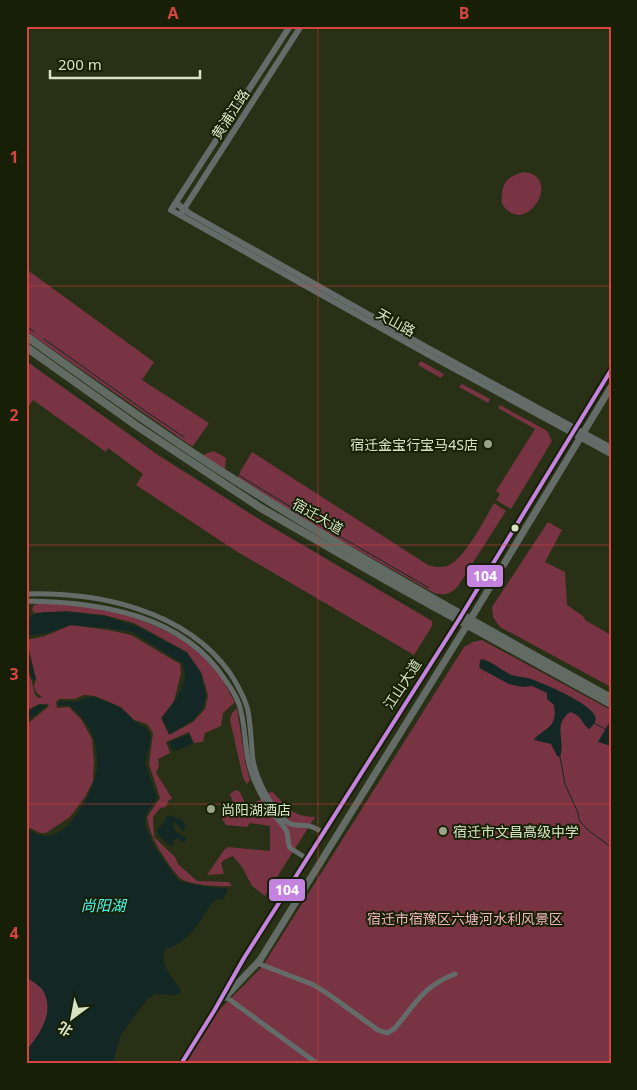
<svg xmlns="http://www.w3.org/2000/svg" width="637" height="1090" viewBox="0 0 637 1090" font-family="'Noto Sans','Noto Sans SC',sans-serif">
<style>
.green{fill:#783442}
.water{fill:#132824}
.lines{fill:none;stroke-linecap:round;stroke-linejoin:round}
.stream{stroke:#132824;stroke-width:1}
.minor{stroke:#646c69;stroke-width:5}
.tertiary{stroke:#646c69;stroke-width:6}
.secondary{stroke:#646c68;stroke-width:7}
.primary{stroke:#616b64;stroke-width:8}
.bus-1-casing{stroke:#172006;stroke-width:8}
.bus-1{stroke:#c483df;stroke-width:4}
.grid{fill:none;stroke:#d6443f;stroke-width:1;stroke-opacity:0.55}
.poi-dot{fill:#99a587;stroke:#172006;stroke-width:2}
.bus-dot{fill:#d6e4c4;stroke:#172006;stroke-width:2}
.labels{text-anchor:middle;dominant-baseline:central;stroke-width:4;stroke-linejoin:round;paint-order:stroke}
.street-label{font-size:14px;fill:#d6e4c4;stroke:#172006}
.poi-label{font-size:14px;fill:#d6e4c4;stroke:#172006;text-anchor:start}
.park-label{font-size:14px;fill:#f0b5bf;stroke:#172006}
.water-label{font-size:15px;font-style:italic;fill:#4bfaec;stroke:#172006}
.line-badge{stroke:#172006;stroke-width:2}
.badge-label{font-size:14px;text-anchor:middle;font-weight:bold;fill:#fff}
.neatline{fill:none;stroke:#d6443f;stroke-width:2}
.grid-label{font-size:16px;text-anchor:middle;font-weight:bold;fill:#d6443f}
</style>
<rect width="100%" height="100%" fill="#283016"/>
<g class="green">
<path d="M524,172C562,176 529,233 506,209C502,206 501,200 502,195C502,181 511,175 524,172Z"/>
<polygon points="26,269 154,362 142,380 209,423 193,446 190,445 26,331"/>
<polygon points="26,361 158,455 265,523 432,621 432,626 414,655 236,551 136,485 143,474 108,448 106,452 33,400 26,410"/>
<polygon points="421,361 444,374 441,378 418,365"/>
<polygon points="462,384 490,399 488,403 459,387"/>
<polygon points="500,405 542,428 547,431 552,441 511,509 496,500 500,494 496,491 535,429 498,408"/>
<polygon points="214,451 226,458 225,469 223,470 204,457 205,454"/>
<path d="M252,452L428,565C434,567 441,568 447,566C464,560 485,519 494,503L506,511L458,586C451,594 445,596 434,593L310,523L238,478L241,470Z"/>
<polygon points="548,522 562,530 545,562 565,572 567,605 583,616 585,620 611,635 611,687 500,627 493,617 492,607"/>
<path d="M42,603C56,604 70,604 84,605C120,609 192,636 214,666C222,677 228,691 235,702L223,713L221,726L205,733L203,742L194,743L189,732L166,742L170,753L158,759L159,766L156,773L172,798L168,801L166,807L160,808L153,817L154,837L175,857L178,864L197,881L229,882L232,886C220,887 191,885 181,879C178,877 175,872 173,870C161,853 150,838 147,817L160,798L149,764L153,733L147,724L134,720L121,707L95,696L84,695L75,699H59L56,702L57,708L69,707L81,719L92,739L94,762L93,781L85,797L70,817L46,833H40L26,826V725L49,706L47,704H39L26,711V667L32,682L35,695L39,698L42,697L37,693L34,687L36,679L27,640L45,636L71,625L108,630L131,635L180,664L181,673L174,701L161,718L169,735L193,722L205,709L208,696L202,674L187,652L134,623L104,615L66,611L34,613L32,609L34,605Z"/>
<polygon points="482,640 611,710 611,1064 185,1064 217,1012 262,967 464,647 473,642"/>
<polygon points="237,708 246,766 250,780 247,784 243,778 230,720 232,713"/>
<polygon points="236,790 240,792 244,801 242,807 235,808 230,794"/>
<path d="M273,792C288,808 291,816 315,817L265,896L252,886L242,867L233,856L224,860L221,863L224,874L207,875L224,850L228,847L270,851V826L250,823L247,827L226,825L222,819V815L244,814L250,809L252,803L260,800L265,793Z"/>
<path d="M26,977C32,981 41,986 44,992C54,1012 41,1033 29,1047L26,1048Z"/>
</g>
<g class="water">
<path d="M46,612H70L105,616L136,626L187,653L200,671L206,696L203,708L193,720L170,734L162,718C171,707 184,690 185,675C185,671 183,666 182,663L132,632L108,628L70,625L47,633L29,636L26,639V619L35,614Z"/>
<polygon points="26,644 36,679 35,680 31,678 31,675 26,661"/>
<path d="M481,659C493,661 501,671 512,675C519,677 525,677 531,679C545,684 590,703 595,716C597,721 593,726 589,729C581,723 583,716 570,712C552,726 566,739 560,757L557,756L551,744L534,740L536,737C550,726 557,725 554,705L547,699V693L532,686L522,687L509,684L481,669L479,666Z"/>
<path d="M94,697C104,701 116,704 124,711C135,720 132,722 147,728L151,737L145,763L157,798L146,814L145,825L155,848L179,881L206,887L226,888L228,890L223,900L217,899L212,903C201,920 187,945 165,949C159,962 171,978 180,988V993L177,995L155,994L147,999L121,1035L112,1064H26V1048L29,1047C41,1033 54,1012 44,992C41,986 32,981 26,977V828C33,833 43,838 52,835C72,830 92,793 96,774C98,765 97,749 94,739C90,726 79,714 69,705L58,706L60,701L76,702L85,698Z"/>
<polygon points="39,705 48,705 26,722 26,712"/>
<polygon points="610,721 611,721 611,746 598,742"/>
<polygon points="189,734 193,744 173,752 169,742"/>
<path d="M170,815L183,821L185,826L184,832L174,821C171,830 179,834 186,838L185,841L182,842L178,838L174,840L172,847L160,837L157,830L165,821L166,817Z"/>
</g>
<g class="lines">
<g class="stream">
<polyline points="26,326 34,332"/>
<polyline points="44,339 145,411 184,437"/>
<polyline points="26,358 115,422"/>
<polyline points="130,432 143,442"/>
<polyline points="161,453 259,517"/>
<polyline points="240,476 327,529 429,588"/>
<polyline points="268,522 401,600 431,616"/>
<polyline points="594,723 607,730"/>
<polyline points="560,757 565,784 578,813 579,820 588,830 611,847"/>
</g>
<g class="minor">
<path d="M26,594C99,592 185,610 230,673C237,684 245,697 248,711C251,727 251,743 253,760C256,778 272,811 287,822C294,827 301,824 309,826C314,827 318,830 323,832"/>
<path d="M26,601C99,602 183,614 226,681C231,688 236,696 239,704C246,725 244,747 250,768C254,783 263,799 272,812C276,818 282,823 286,830C289,835 287,842 290,848L306,858"/>
<path d="M257,963L314,985L331,996L378,1030L387,1033L394,1029C415,1005 423,986 455,974"/>
<polyline points="226,997 318,1064"/>
</g>
<g class="tertiary">
<polyline points="290,26 171,210 427,354 611,454"/>
<polyline points="176,203 189,213 428,348 611,448"/>
<polyline points="182,212 301,26"/>
</g>
<g class="secondary">
<polyline points="225,997 260,960 467,625 611,387"/>
<polyline points="181,1064 214,1011 244,958 458,621 611,370"/>
</g>
<g class="primary">
<path d="M26,336C96,386 165,436 238,482C359,559 485,628 611,698"/>
<polyline points="26,347 137,426 261,508 386,580 611,704"/>
</g>
<g class="bus-1-casing">
<polyline id="bus-1" points="181,1064 214,1011 244,958 458,621 611,370"/>
</g>
<use href="#bus-1" class="bus-1"/>
</g>
<path class="grid" d="M318,26V1064M26,286H611M26,545H611M26,804H611"/>
<g class="poi-dot">
<circle cx="488" cy="444" r="5"/>
<circle cx="211" cy="809" r="5"/>
<circle cx="443" cy="831" r="5"/>
</g>
<circle class="bus-dot" cx="515" cy="528" r="4.5"/>
<g class="labels">
<g class="street-label">
<text transform="translate(230 114) rotate(-57)">黄浦江路</text>
<text transform="translate(396 322) rotate(29)">天山路</text>
<text transform="translate(318 516) rotate(30)">宿迁大道</text>
<text transform="translate(402 684) rotate(-57)">江山大道</text>
</g>
<g class="poi-label">
<text x="478" y="444" text-anchor="end">宿迁金宝行宝马4S店</text>
<text x="221" y="809">尚阳湖酒店</text>
<text x="453" y="831">宿迁市文昌高级中学</text>
</g>
<g class="park-label">
<text x="465" y="918">宿迁市宿豫区六塘河水利风景区</text>
</g>
<g class="water-label">
<text x="103" y="905">尚阳湖</text>
</g>
</g>
<g class="line-badge">
<rect x="466" y="564" width="38" height="24" rx="5" fill="#c483df"/>
<rect x="268" y="878" width="38" height="24" rx="5" fill="#c483df"/>
</g>
<g class="badge-label">
<text x="485" y="581">104</text>
<text x="287" y="895">104</text>
</g>
<rect width="637" height="1090" fill="none" stroke="#172006" stroke-width="55"/>
<g transform="translate(72 1018) rotate(212)" stroke="#172006" stroke-width="4" paint-order="stroke">
<path d="M0-4L9 19L0 12L-9 19Z" fill="#d6e4c4"/>
<text y="-8" font-size="14" font-weight="bold" text-anchor="middle" fill="#d6e4c4">北</text>
</g>
<path d="M50 70v8h150v-8" fill="none" stroke="#d6e4c4" stroke-width="2.5"/>
<text x="58" y="70" font-size="15" fill="#d6e4c4" stroke="#172006" stroke-width="4" paint-order="stroke">200 m</text>
<rect x="28" y="28" width="582" height="1034" class="neatline"/>
<g class="grid-label">
<text x="173" y="19">A</text>
<text x="464" y="19">B</text>
<text x="14" y="163">1</text>
<text x="14" y="421">2</text>
<text x="14" y="680">3</text>
<text x="14" y="939">4</text>
</g>
</svg>
